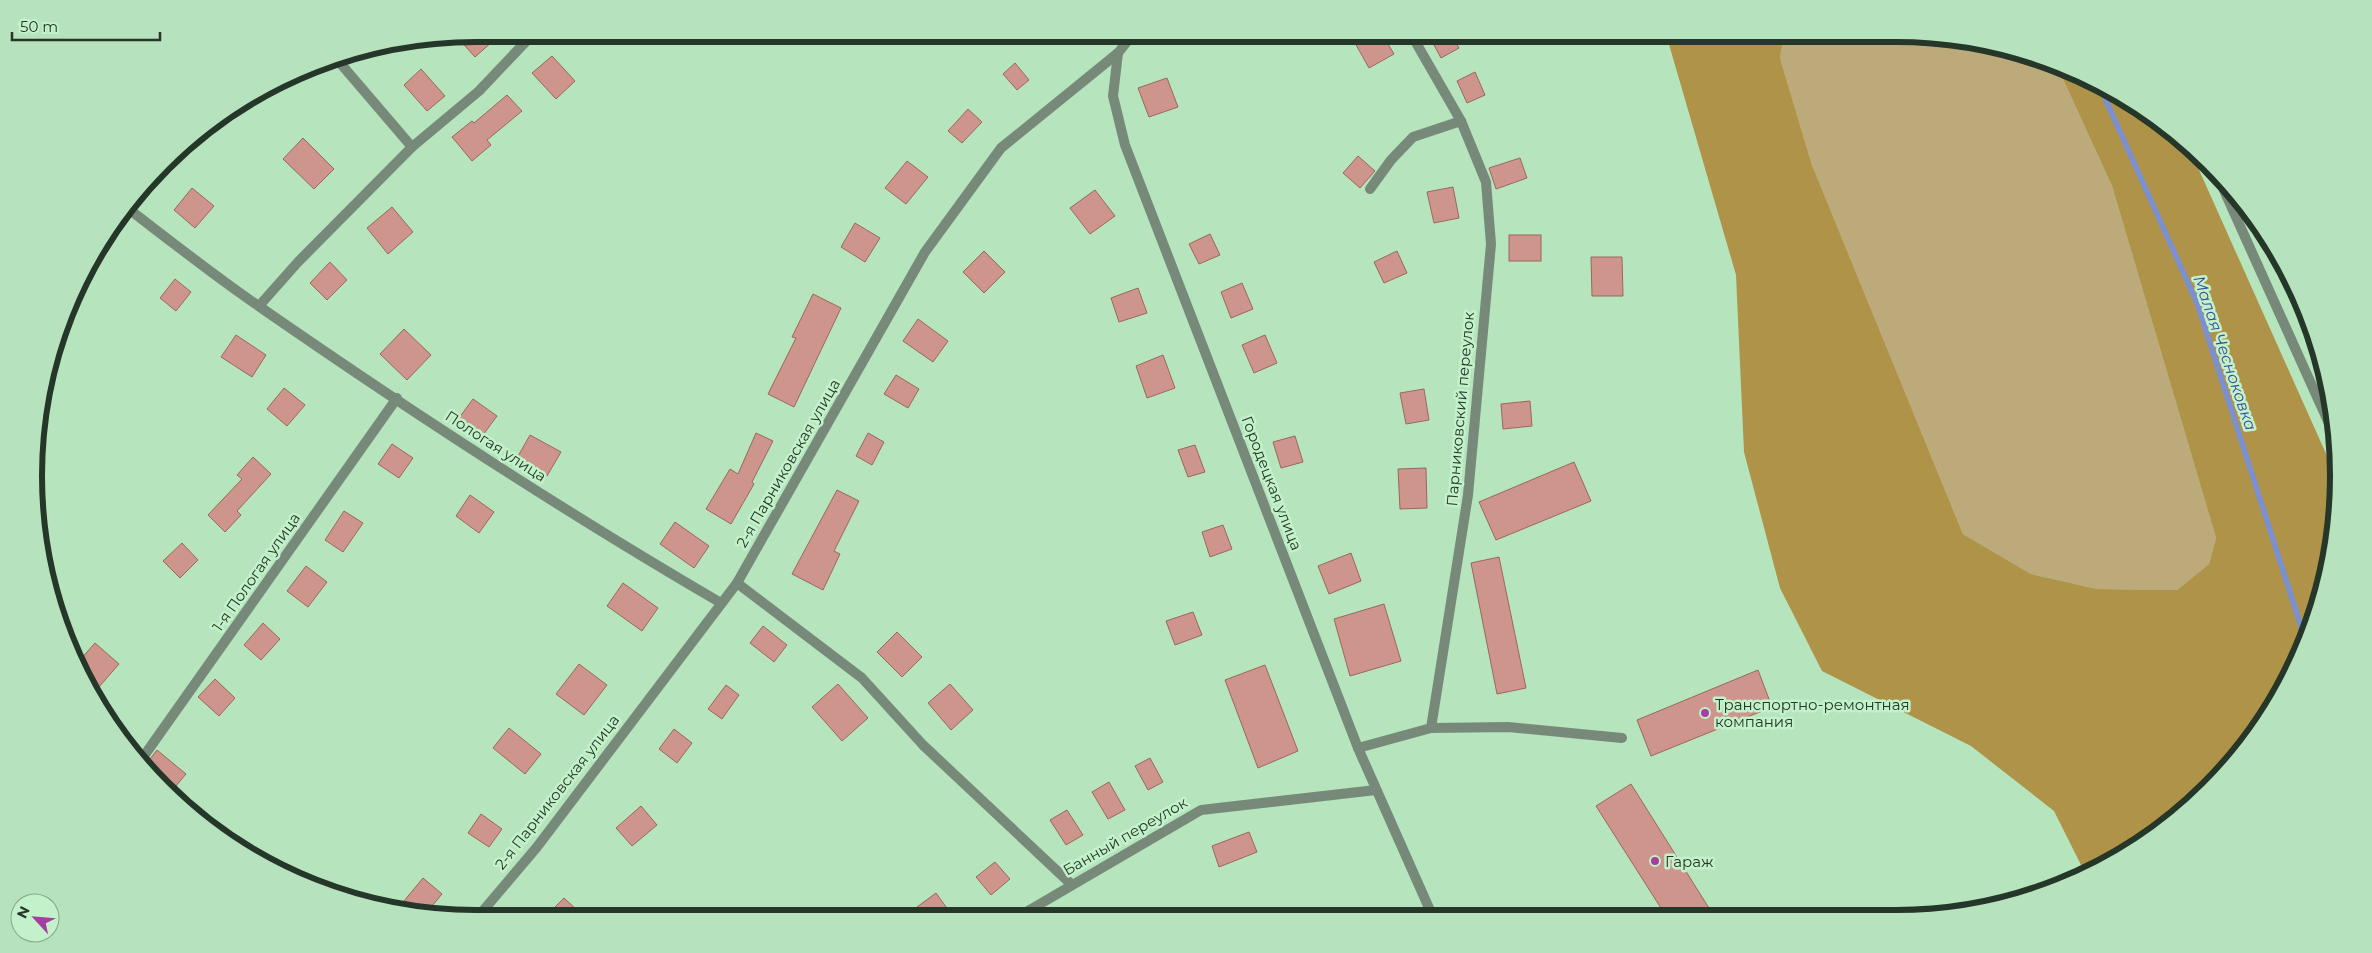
<svg xmlns="http://www.w3.org/2000/svg" width="2372" height="953" viewBox="0 0 2372 953" font-family="Montserrat,sans-serif">
<style>
.green{fill:#bdaa7a}
.forest{fill:#af9349}
.lines{fill:none;stroke-linecap:round;stroke-linejoin:round}
.stream{stroke:#7a90d0;stroke-width:5.5}
.building{fill:#ce958c;stroke:#9c665e}
.service{stroke:#778a7a;stroke-width:10}
.minor{stroke:#778a7a;stroke-width:10}
.tertiary{stroke:#778a7a;stroke-width:10}
.poi-dot{fill:#a53ea1;stroke:#c3f1ca;stroke-width:2}
.labels{text-anchor:middle;dominant-baseline:central;stroke-width:5;stroke-linejoin:round;paint-order:stroke}
.street-label{font-size:15px;fill:#253728;stroke:#c3f1ca}
.poi-label{font-size:15px;fill:#253728;stroke:#c3f1ca;text-anchor:start}
.water-label{font-size:16px;font-style:italic;fill:#384e9c;stroke:#c3f1ca}
.rim{fill:none;stroke:#253728;stroke-width:6}
</style>
<rect width="100%" height="100%" fill="#b6e4bd"/>
<polygon class="green" points="1784,34 1895,34 2038,57 2057,66 2112,186 2216,538 2209,564 2177,590 2097,589 2031,574 1963,534 1812,165 1780,58"/>
<polygon class="forest" points="1666,34 1784,34 1780,58 1812,165 1963,534 2031,574 2097,589 2177,590 2209,564 2216,538 2112,186 2057,66 2117,93 2187,143 2336,476 2334,534 2315,619 2263,723 2187,810 2091,874 2086,875 2054,811 1971,746 1822,671 1780,588 1744,452 1736,275"/>
<g class="lines">
<polyline class="stream" points="2099,85 2197,303 2305,639"/>
</g>
<g class="building">
<polygon points="476,34 501,34 475,57 457,37"/>
<polygon points="1350,34 1382,34 1394,54 1369,68"/>
<polygon points="1428,34 1451,34 1459,48 1441,58"/>
<polygon points="552,56 575,81 556,99 532,73"/>
<polygon points="1015,63 1029,80 1017,90 1003,74"/>
<polygon points="421,69 445,96 427,111 404,85"/>
<polygon points="1475,72 1485,95 1467,103 1457,81"/>
<polygon points="1167,78 1178,107 1149,117 1138,88"/>
<polygon points="507,95 522,111 487,140 491,145 472,161 452,137 472,121 474,123"/>
<polygon points="968,109 982,122 962,143 948,131"/>
<polygon points="303,138 334,169 314,189 283,159"/>
<polygon points="1358,156 1375,171 1360,188 1343,173"/>
<polygon points="1520,158 1527,178 1496,189 1489,168"/>
<polygon points="907,161 928,177 906,204 885,188"/>
<polygon points="1453,187 1459,218 1434,223 1427,192"/>
<polygon points="192,188 214,206 195,228 174,210"/>
<polygon points="1095,190 1115,216 1090,234 1070,208"/>
<polygon points="392,207 413,232 388,254 367,228"/>
<polygon points="855,223 880,238 865,262 841,247"/>
<polygon points="1210,234 1220,255 1199,264 1189,244"/>
<rect x="1509" y="235" width="32" height="26"/>
<polygon points="984,251 1005,272 984,293 963,272"/>
<polygon points="1397,251 1407,273 1384,283 1374,262"/>
<polygon points="1591,257 1622,257 1623,296 1592,296"/>
<polygon points="330,262 347,280 327,300 310,283"/>
<polygon points="175,279 191,292 176,311 160,298"/>
<polygon points="1242,283 1253,309 1231,318 1221,292"/>
<polygon points="1138,288 1147,313 1119,322 1111,298"/>
<polygon points="813,294 841,308 794,407 768,394 796,338 792,337"/>
<polygon points="918,319 948,341 933,362 903,341"/>
<polygon points="404,329 431,355 407,380 380,354"/>
<polygon points="236,335 266,355 252,377 221,357"/>
<polygon points="1265,335 1277,363 1254,373 1242,345"/>
<polygon points="1163,355 1175,388 1147,398 1136,366"/>
<polygon points="896,375 919,389 908,408 884,394"/>
<polygon points="284,388 305,405 287,426 267,409"/>
<polygon points="1424,389 1429,420 1406,424 1400,393"/>
<polygon points="473,399 497,416 483,435 459,418"/>
<polygon points="1530,401 1532,426 1503,429 1501,404"/>
<polygon points="756,433 773,441 752,482 754,484 731,524 706,509 730,469 738,474"/>
<polygon points="868,433 884,442 872,465 856,456"/>
<polygon points="530,435 561,452 547,476 517,458"/>
<polygon points="1295,436 1303,462 1281,468 1273,442"/>
<polygon points="392,444 413,458 399,478 378,464"/>
<polygon points="1195,445 1205,472 1188,477 1178,450"/>
<polygon points="253,457 271,474 237,511 241,515 225,532 208,515 242,479 237,475"/>
<polygon points="1574,462 1591,501 1496,540 1479,502"/>
<polygon points="1426,468 1427,508 1400,509 1398,469"/>
<polygon points="837,490 859,501 834,551 840,554 823,590 792,574"/>
<polygon points="470,495 494,512 479,533 456,516"/>
<polygon points="344,511 363,523 343,552 325,540"/>
<polygon points="675,522 709,546 694,568 660,544"/>
<polygon points="1223,525 1232,549 1210,557 1202,532"/>
<polygon points="182,543 198,560 180,578 163,561"/>
<polygon points="1351,553 1361,581 1329,594 1318,566"/>
<polygon points="1499,557 1526,688 1497,694 1471,563"/>
<polygon points="306,566 327,582 308,607 287,591"/>
<polygon points="623,583 658,608 642,631 607,606"/>
<polygon points="1384,604 1401,661 1350,676 1334,619"/>
<polygon points="1193,612 1202,635 1175,645 1166,621"/>
<polygon points="263,623 280,639 261,660 244,645"/>
<polygon points="763,626 787,645 774,662 750,643"/>
<polygon points="897,632 922,657 902,677 877,652"/>
<polygon points="95,643 119,664 92,695 79,661"/>
<polygon points="579,664 607,685 584,715 556,694"/>
<polygon points="1265,665 1298,751 1258,768 1225,680"/>
<polygon points="1758,670 1772,707 1651,756 1637,720"/>
<polygon points="215,679 235,698 219,716 198,697"/>
<polygon points="838,684 868,718 842,741 812,707"/>
<polygon points="950,684 973,710 951,730 928,703"/>
<polygon points="726,685 739,695 722,719 708,709"/>
<polygon points="509,728 541,754 525,774 493,748"/>
<polygon points="674,729 692,743 677,763 659,749"/>
<polygon points="157,750 186,774 170,793 143,768"/>
<polygon points="1150,758 1163,782 1148,790 1135,766"/>
<polygon points="1109,782 1125,810 1108,819 1092,792"/>
<polygon points="1631,784 1714,916 1666,916 1596,806"/>
<polygon points="641,806 657,825 632,846 616,828"/>
<polygon points="1067,810 1083,835 1066,845 1050,820"/>
<polygon points="481,814 502,829 489,847 468,833"/>
<polygon points="1249,832 1257,852 1219,867 1212,846"/>
<polygon points="995,862 1010,879 991,895 976,877"/>
<polygon points="423,878 442,894 428,911 414,909 404,901"/>
<polygon points="936,893 954,918 925,918 917,907"/>
<polygon points="564,898 578,911 570,919 543,919"/>
</g>
<g class="lines">
<g class="service">
<polyline points="335,57 412,147"/>
<polyline points="1370,189 1391,160 1413,137 1461,121"/>
<polyline points="737,583 862,678 923,745 1071,884"/>
<polyline points="1431,728 1508,727 1622,738"/>
<polyline points="1358,748 1431,728 1468,495 1491,244 1486,182 1461,121 1411,34"/>
<polyline points="1016,918 1201,810 1376,790"/>
</g>
<g class="minor">
<polyline points="2218,177 2336,439"/>
<path d="M130,210C173,243 216,277 260,307C410,411 563,511 721,603"/>
<polyline points="259,306 298,262 412,147 479,91 533,34"/>
<polyline points="139,763 397,398"/>
</g>
<g class="tertiary">
<polyline points="1118,53 1113,96 1125,145 1358,748 1433,917"/>
<polyline points="476,919 537,847 737,583 925,252 1001,148 1118,53 1133,34"/>
</g>
</g>
<g class="poi-dot">
<circle cx="1705" cy="713" r="5"/>
<circle cx="1655" cy="861" r="5"/>
</g>
<g class="labels">
<g class="street-label">
<text transform="translate(1460 409) rotate(-85)">Парниковский переулок</text>
<text transform="translate(496 446) rotate(33)">Пологая улица</text>
<text transform="translate(788 463) rotate(-60)">2-я Парниковская улица</text>
<text transform="translate(1272 483) rotate(69)">Городецкая улица</text>
<text transform="translate(256 572) rotate(-55)">1-я Пологая улица</text>
<text transform="translate(557 792) rotate(-52)">2-я Парниковская улица</text>
<text transform="translate(1125 836) rotate(-30)">Банный переулок</text>
</g>
<g class="poi-label">
<text x="1715" y="704">Транспортно-ремонтная<tspan x="1715" dy="17">компания</tspan></text>
<text x="1665" y="861">Гараж</text>
</g>
<g class="water-label">
<text transform="translate(2225 353) rotate(71)">Малая Чесноковка</text>
</g>
</g>
<path d="M0 0H2372V953H0ZM476 42H1896A434 434 0 0 1 2330 476V476A434 434 0 0 1 1896 910H476A434 434 0 0 1 42 476V476A434 434 0 0 1 476 42Z" fill="#b6e2bd" fill-rule="evenodd"/>
<path class="rim" d="M476 42H1896A434 434 0 0 1 2330 476V476A434 434 0 0 1 1896 910H476A434 434 0 0 1 42 476V476A434 434 0 0 1 476 42Z"/>
<g transform="translate(35 918) rotate(296)"><circle r="24" fill="#c3f1ca" stroke="#84a789"/>
<path d="M0-4L9 19L0 12L-9 19Z" fill="#a53ea1"/>
<text y="-8" font-size="14" font-weight="bold" text-anchor="middle" fill="#253728">N</text>
</g>
<path d="M12 32v8h148v-8" fill="none" stroke="#253728" stroke-width="2.5"/>
<text x="20" y="32" font-size="15" fill="#253728" stroke="#c3f1ca" stroke-width="4" paint-order="stroke">50 m</text>
</svg>
